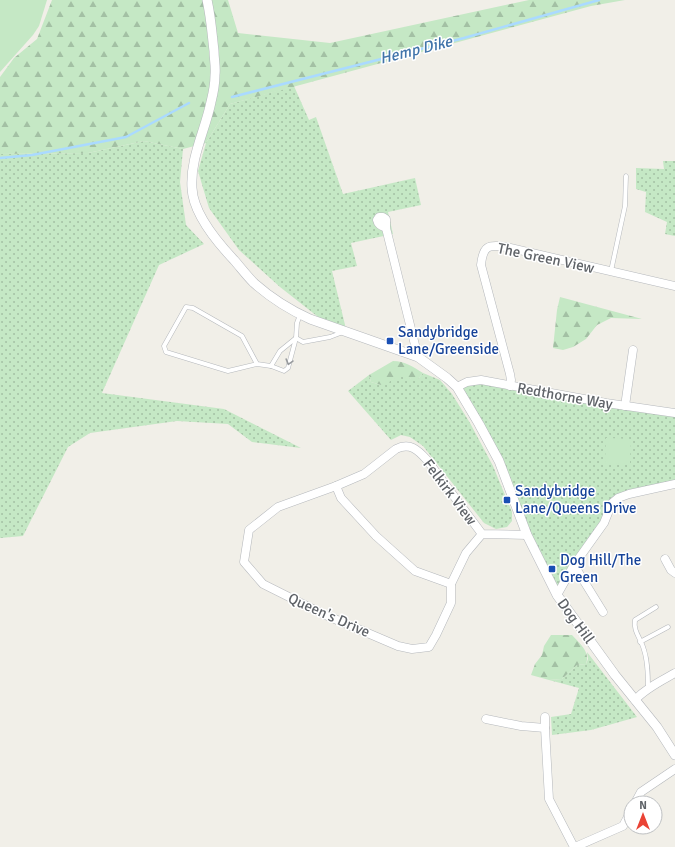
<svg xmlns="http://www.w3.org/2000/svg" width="675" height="847" viewBox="0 0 675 847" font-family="Signika,sans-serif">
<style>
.grass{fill:url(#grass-dots)}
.forest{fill:url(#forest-firs)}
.park{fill:#c5e8c5}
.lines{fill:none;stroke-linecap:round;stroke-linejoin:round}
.stream{stroke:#aadaff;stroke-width:2.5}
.service-casing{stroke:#b5b8bc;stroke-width:5}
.minor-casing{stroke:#b5b8bc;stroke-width:9}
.tertiary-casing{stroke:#b5b8bc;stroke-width:10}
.service{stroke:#fff;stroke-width:4}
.minor{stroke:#fff;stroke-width:8}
.tertiary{stroke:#fff;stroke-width:9}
.oneway{stroke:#979a9d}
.transit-dot{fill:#1a4fb4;stroke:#fff;stroke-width:1.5}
.labels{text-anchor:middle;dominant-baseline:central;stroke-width:3;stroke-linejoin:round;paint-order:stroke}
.street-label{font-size:15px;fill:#5f6368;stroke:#fff}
.transit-label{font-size:15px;fill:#164399;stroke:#fff;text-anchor:start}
.water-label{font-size:16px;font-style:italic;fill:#4174aa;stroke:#fff}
</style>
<defs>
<pattern id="grass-dots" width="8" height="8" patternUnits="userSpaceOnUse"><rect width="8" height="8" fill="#c5e8c5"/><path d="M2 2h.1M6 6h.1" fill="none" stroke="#a3c0a4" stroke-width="1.8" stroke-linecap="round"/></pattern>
<pattern id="forest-firs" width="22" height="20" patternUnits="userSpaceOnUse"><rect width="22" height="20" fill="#c5e8c5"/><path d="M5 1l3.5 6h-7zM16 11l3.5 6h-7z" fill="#a3c0a4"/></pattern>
</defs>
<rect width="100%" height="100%" fill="#f1efe8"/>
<g class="grass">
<polygon points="294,86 309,120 316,117 343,194 415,178 421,205 388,212 393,234 351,243 357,266 332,271 346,329 322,320 280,287 239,250 209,208 198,171 206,143 230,104"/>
<polygon points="144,141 183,149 180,182 186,225 204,244 159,265 102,393 224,409 301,448 252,442 228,424 177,421 90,433 68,447 23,536 0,538 0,154 88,153"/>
<polygon points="663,161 675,161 675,236 665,234 667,222 645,212 646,192 636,189 636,168 664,169"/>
<polygon points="423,373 440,380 452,394 470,423 493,466 512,512 512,521 507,527 496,529 484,523 423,446 410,437 401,435 391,440 348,391 369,375 371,382 381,385 401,375 411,379 418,379"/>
<polygon points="467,382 675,413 675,484 618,498 557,595 499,461 457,387"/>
<polygon points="587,652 637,717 591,730 552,735 551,717 571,714 579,688 549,680 562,679 577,665 586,664 588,659"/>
</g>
<g class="forest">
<polygon points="52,0 228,0 238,33 330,43 529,0 625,0 591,6 230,104 206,143 183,149 144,141 88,153 0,154 0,77 14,58 37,39"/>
<polygon points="560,297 642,319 611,318 597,325 586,339 573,347 563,350 553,348 557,310"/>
<path d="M393,361C405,361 413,367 423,373L418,379H411L401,376L390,381L388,385H381L371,382L369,375Z"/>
<path d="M551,635H572C579,643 591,652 586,664L577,665L562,679L549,680L531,675L535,664L542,655L544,646Z"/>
</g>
<g class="park">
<polygon points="0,0 47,0 39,26 33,35 0,72"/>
<polygon points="606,438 631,439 630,464 605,463"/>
</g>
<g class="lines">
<g class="stream">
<polyline points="232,97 464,38 599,0"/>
<polyline points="0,158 32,155 126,137 189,103"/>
</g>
<g class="service-casing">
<g id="service">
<polyline points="611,271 625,206 626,176"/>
<polyline points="300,315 297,323 296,338 303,342 330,337 343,332"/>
<polyline points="257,364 228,371 166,352 164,346 186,307 193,308 242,336 257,364 271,366 284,371 288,368 296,338"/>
<polyline points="271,366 280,351 296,338"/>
<polyline points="640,642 668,627"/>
<path d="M648,688C648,675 648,662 644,650C641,638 633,632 635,620L656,607"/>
</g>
</g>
<g class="minor-casing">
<g id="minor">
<path d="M386,228C382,226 378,225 377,220L379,217H383L386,219V228L418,357"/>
<path d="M510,386L511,380L510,374L481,265C483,246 488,244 506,247L675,286"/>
<polyline points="457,387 467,382 481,380 606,403 675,413"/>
<polyline points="625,406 633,350"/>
<polyline points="336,486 341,498 376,536 415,571 451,584"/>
<path d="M482,534L466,553L451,584V603L436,635L429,647L412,649L398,646L323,614L263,584L244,562L249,530L278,507L336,486L364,474L396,449C410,442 418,450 427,460L482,534L527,535"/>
<polyline points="665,559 671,570 675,573"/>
<polyline points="574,565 603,612"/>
<polyline points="557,595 574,565 604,523 612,503 618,498 629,494 675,484"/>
<path d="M635,700C646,688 661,681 675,673"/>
<polyline points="545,717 545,728"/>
<polyline points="486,719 521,726 545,728 549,799 574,847"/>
<polyline points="635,803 641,792 675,769"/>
<polyline points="575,847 623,826 631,811"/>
</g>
</g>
<g class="tertiary-casing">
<path id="tertiary" d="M207,0C211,17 212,34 214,51C214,59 216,67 215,75C215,84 213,94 211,102C205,131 190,158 192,188C193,213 218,243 234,260C241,268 247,276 254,283C271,298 290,310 310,319L418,357L447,378L457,387L479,424L499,461L527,535L557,595L615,675L657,727L675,755"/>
</g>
<use href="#service" class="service"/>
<use href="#minor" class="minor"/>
<use href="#tertiary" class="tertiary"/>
</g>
<defs><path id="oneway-chevron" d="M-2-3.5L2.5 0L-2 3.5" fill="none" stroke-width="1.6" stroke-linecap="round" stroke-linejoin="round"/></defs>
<use class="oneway" href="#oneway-chevron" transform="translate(289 362) rotate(106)"/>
<g class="transit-dot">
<rect x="386" y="337" width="8" height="8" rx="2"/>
<rect x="503" y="496" width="8" height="8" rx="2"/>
<rect x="548" y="565" width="8" height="8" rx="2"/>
</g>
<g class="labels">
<g class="street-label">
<text transform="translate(546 258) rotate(12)">The Green View</text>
<text transform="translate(565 396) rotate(10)">Redthorne Way</text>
<text transform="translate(450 492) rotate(53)">Felkirk View</text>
<text transform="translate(329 615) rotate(24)">Queen's Drive</text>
<text transform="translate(576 621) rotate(54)">Dog Hill</text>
</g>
<g class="transit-label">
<text x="398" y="332">Sandybridge<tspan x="398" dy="17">Lane/Greenside</tspan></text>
<text x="515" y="491">Sandybridge<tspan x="515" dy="17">Lane/Queens Drive</tspan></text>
<text x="560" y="560">Dog Hill/The<tspan x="560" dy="17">Green</tspan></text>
</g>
<g class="water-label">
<text transform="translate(416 50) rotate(-14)">Hemp Dike</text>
</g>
</g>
<g transform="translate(643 815)"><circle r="19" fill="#ffffff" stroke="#bfc1c3"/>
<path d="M0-3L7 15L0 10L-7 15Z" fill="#ea4335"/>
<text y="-6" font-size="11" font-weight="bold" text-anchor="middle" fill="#5f6368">N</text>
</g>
</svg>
